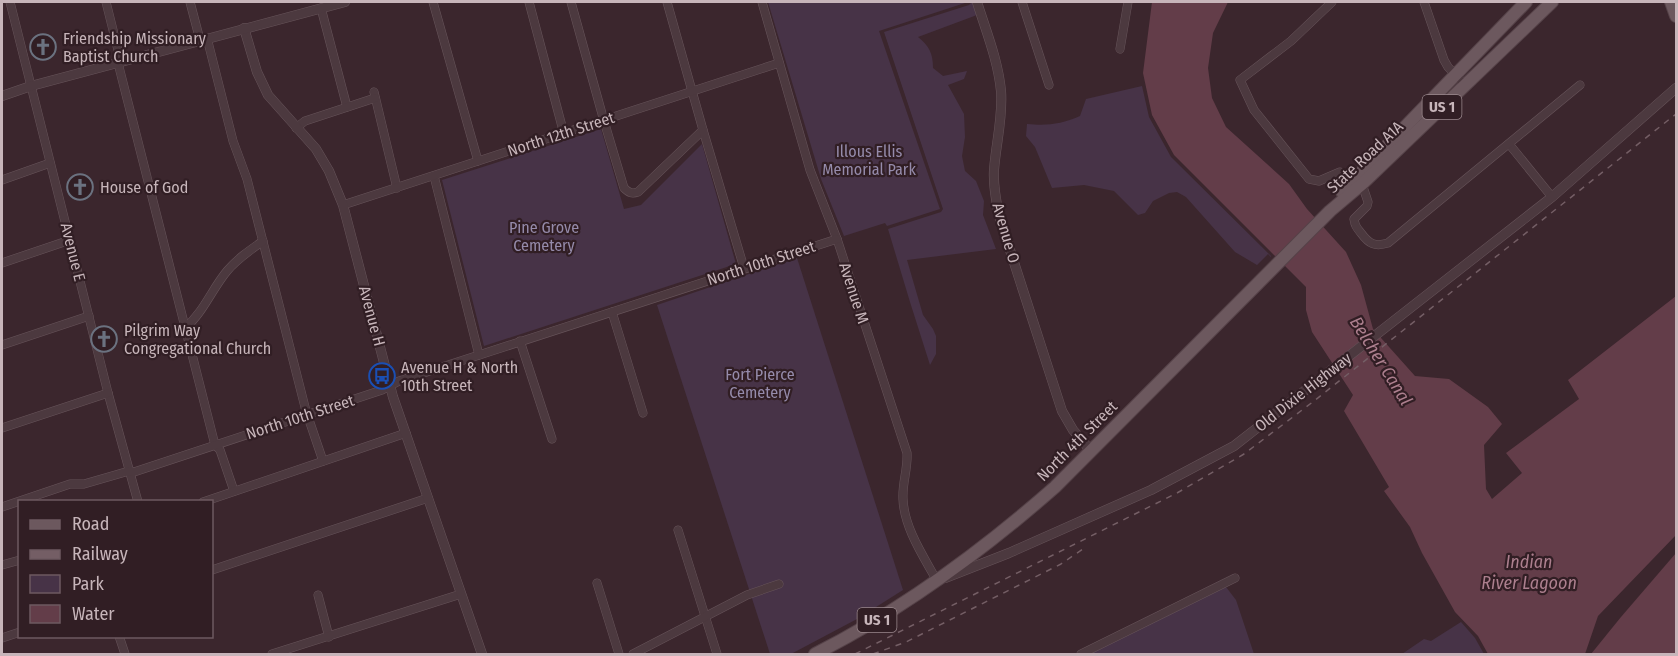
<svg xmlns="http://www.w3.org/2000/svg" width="1678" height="656" viewBox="0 0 1678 656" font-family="'Fira Sans Condensed',sans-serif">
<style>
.green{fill:#473347}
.water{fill:#633d49}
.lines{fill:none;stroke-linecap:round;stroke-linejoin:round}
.minor-casing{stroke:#67545a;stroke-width:9}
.tertiary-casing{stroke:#67545a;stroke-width:10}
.primary-casing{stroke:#554248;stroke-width:14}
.minor{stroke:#4c393f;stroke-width:8}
.tertiary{stroke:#4c393f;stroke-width:9}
.primary{stroke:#6c585e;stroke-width:12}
.rail{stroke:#745e65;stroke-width:1.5;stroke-dasharray:6 6;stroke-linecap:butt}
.labels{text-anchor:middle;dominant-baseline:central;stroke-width:4.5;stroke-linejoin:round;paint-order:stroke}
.shield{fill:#311e24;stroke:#9a888d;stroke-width:1.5}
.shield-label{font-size:15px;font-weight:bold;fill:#c7b5ba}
.poi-label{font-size:16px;fill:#c7b5ba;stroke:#311e24;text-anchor:start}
.street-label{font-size:16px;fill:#c7b5ba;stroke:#311e24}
.park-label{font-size:16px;fill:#958bab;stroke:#311e24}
.water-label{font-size:18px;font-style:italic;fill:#ac7f8e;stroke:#311e24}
</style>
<rect width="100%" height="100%" fill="#3b262d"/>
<g class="green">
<polygon points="768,2 968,2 879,31 940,209 887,226 885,223 844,236 821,179"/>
<path d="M972,2L977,15L918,37C929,46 933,53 933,68L943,76L967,71L964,79L948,85L964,114L965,137L962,156L965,171L976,181L984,201L983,215L996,249L907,260L923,315L933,329L936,336V354L930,365L910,302L888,229L941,212L943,209L884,32L969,5Z"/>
<path d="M1142,86L1149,117L1171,157L1271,256V257L1268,254L1257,265L1235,252L1186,197L1177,192L1169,193L1153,201L1145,213L1138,215L1114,191L1084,185L1052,188L1035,147L1026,136L1027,124C1048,126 1061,124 1080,116L1086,99Z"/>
<polygon points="601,129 624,209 641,205 702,144 736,264 484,346 442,180"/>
<polygon points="797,258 903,590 857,619 791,654 770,654 657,305"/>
<polygon points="1226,587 1236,600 1254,654 1088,654"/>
<polygon points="1461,622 1475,638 1484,654 1402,654 1424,639 1431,641"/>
</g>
<g class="water">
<polygon points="1152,2 1228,2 1213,33 1208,68 1212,98 1226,127 1289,184 1307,209 1346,252 1361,285 1373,329 1415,376 1449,379 1488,407 1502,424 1484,445 1486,489 1492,499 1522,473 1506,453 1579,399 1568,380 1676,296 1676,535 1598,616 1585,654 1488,654 1478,636 1455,612 1422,553 1410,527 1384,491 1389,487 1344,411 1353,395 1312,332 1306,310 1306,287 1174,155 1152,115 1143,73"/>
<polygon points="1676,553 1676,654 1591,654 1621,617"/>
</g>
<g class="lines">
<g class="minor-casing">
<g id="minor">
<polyline points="10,2 108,393 138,502"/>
<polyline points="106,2 121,62"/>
<polyline points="190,2 200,40"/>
<polyline points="433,2 478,161"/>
<polyline points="529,2 564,134"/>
<path d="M571,2L604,121L624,188C629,193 632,194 638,192L703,130"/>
<polyline points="667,2 703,130 744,268"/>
<path d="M762,2L810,170L837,239L907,453C908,469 902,483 903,499C904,528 924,557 937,581"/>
<polyline points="1022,2 1049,85"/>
<polyline points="1332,2 1291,41 1240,80 1254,110 1309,179 1319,181 1340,172 1354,180"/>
<polyline points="1424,2 1444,60 1448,67 1465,85"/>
<polyline points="321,8 347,107"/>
<polyline points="207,38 233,141 247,179 306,411 323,461"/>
<polyline points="1120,49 1128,2"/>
<polyline points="118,63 215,445 220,450 234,491"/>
<polyline points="374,92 397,188"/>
<polyline points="296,128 305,121 375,98"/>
<polyline points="1509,144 1552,197"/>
<polyline points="434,176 479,355"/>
<polyline points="2,180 50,163"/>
<path d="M1362,184L1368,202L1367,206L1354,219C1355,226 1357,228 1361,233C1369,244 1375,247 1388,243L1580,85"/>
<polyline points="343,205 779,63"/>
<polyline points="2,263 70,240"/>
<polyline points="612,312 643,413"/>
<path d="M185,328C203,313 212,289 227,271C237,259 250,250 263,241"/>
<polyline points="520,341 552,439"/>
<polyline points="2,345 89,316"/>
<polyline points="2,428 108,393"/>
<polyline points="203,502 406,433"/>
<polyline points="2,507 70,484 84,484 129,471 134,472 382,390 399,381 837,239"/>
<polyline points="678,530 717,654"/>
<polyline points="2,565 20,560"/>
<polyline points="212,570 428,498"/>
<polyline points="597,583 619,654"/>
<polyline points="318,595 329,637"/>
<polyline points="119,636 125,654"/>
<polyline points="2,638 20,632"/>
<polyline points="272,654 461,594"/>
<polyline points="633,654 747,595 779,584"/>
<polyline points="1081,654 1235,578"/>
</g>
</g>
<g class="tertiary-casing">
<g id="tertiary">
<path d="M977,2C986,31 998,60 1001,91C1003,118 996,143 994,170C993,185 996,201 999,216L1062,411L1073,430L1091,451"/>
<polyline points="244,28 257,72 268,95 316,149 329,171 343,205 393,397 482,654"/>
<polyline points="2,96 31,86 345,2"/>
<polyline points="945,578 1009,553 1151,490 1234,446 1552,197 1676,88"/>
</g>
</g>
<g class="primary-casing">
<g id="primary">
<polyline points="1671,2 1676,16"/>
<polyline points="1342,192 1526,2"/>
<path d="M815,654C902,610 981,552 1055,487L1330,211L1362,184L1552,2"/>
</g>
</g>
<use href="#minor" class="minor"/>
<use href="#tertiary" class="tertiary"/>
<use href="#primary" class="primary"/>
<g class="rail">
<polyline points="855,654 1177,493 1244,454 1314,401 1676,114"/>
<polyline points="873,654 906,642 1061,564 1083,549"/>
</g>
</g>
<defs>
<g id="church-ring" transform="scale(1.35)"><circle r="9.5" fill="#311e24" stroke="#6b7280" stroke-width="1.5"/><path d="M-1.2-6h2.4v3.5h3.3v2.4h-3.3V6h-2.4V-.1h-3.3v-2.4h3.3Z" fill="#6b7280"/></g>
<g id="bus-ring" transform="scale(1.35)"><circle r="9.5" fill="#311e24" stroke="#1a4fb4" stroke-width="1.5"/><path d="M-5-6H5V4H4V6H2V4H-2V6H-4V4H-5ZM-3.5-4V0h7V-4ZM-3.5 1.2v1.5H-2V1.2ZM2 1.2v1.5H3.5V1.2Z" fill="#1a4fb4"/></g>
</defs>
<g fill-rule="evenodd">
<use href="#church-ring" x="43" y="47"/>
<use href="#church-ring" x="80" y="187"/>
<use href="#church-ring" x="104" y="339"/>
<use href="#bus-ring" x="382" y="376"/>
</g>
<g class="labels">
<g class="shield">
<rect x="1422.5" y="95" width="39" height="24" rx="4.5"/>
<rect x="857.5" y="608" width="39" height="24" rx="4.5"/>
</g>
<g class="shield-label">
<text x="1442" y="107">US 1</text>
<text x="877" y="620">US 1</text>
</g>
<g class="poi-label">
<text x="63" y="38">Friendship Missionary<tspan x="63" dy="18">Baptist Church</tspan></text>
<text x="100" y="187">House of God</text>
<text x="124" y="330">Pilgrim Way<tspan x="124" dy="18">Congregational Church</tspan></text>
<text x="401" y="367">Avenue H &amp; North<tspan x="401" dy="18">10th Street</tspan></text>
</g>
<g class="street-label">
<text transform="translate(561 134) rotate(-18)">North 12th Street</text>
<text transform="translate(1365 157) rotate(-43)">State Road A1A</text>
<text transform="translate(1006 233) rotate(74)">Avenue O</text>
<text transform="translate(73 252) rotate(76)">Avenue E</text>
<text transform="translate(761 263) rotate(-18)">North 10th Street</text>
<text transform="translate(854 293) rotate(72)">Avenue M</text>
<text transform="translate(372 316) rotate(75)">Avenue H</text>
<text transform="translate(1303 392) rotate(-38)">Old Dixie Highway</text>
<text transform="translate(300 417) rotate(-18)">North 10th Street</text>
<text transform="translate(1077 441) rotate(-45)">North 4th Street</text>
</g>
<g class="park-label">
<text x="869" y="151">Illous Ellis<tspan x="869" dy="18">Memorial Park</tspan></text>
<text x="544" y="227">Pine Grove<tspan x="544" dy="18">Cemetery</tspan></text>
<text x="760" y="374">Fort Pierce<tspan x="760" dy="18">Cemetery</tspan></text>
</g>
<g class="water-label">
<text transform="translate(1381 361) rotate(58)">Belcher Canal</text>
<text x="1529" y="562">Indian<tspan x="1529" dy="21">River Lagoon</tspan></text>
</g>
</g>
<rect width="1678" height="656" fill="none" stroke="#c7b5ba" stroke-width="6"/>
<rect x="18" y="500" width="195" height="138" fill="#311e24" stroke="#6d5a60" stroke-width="1.5"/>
<rect x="30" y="520" width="30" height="9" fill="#6c585e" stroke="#6d5a60" stroke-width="1.5"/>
<text x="72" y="530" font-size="18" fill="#c7b5ba">Road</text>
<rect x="30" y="550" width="30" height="9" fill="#745e65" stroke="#6d5a60" stroke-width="1.5"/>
<text x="72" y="560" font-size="18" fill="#c7b5ba">Railway</text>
<rect x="30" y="575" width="30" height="18" fill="#473347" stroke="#6d5a60" stroke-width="1.5"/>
<text x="72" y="590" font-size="18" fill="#c7b5ba">Park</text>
<rect x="30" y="605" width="30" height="18" fill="#633d49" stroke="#6d5a60" stroke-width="1.5"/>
<text x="72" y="620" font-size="18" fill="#c7b5ba">Water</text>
</svg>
